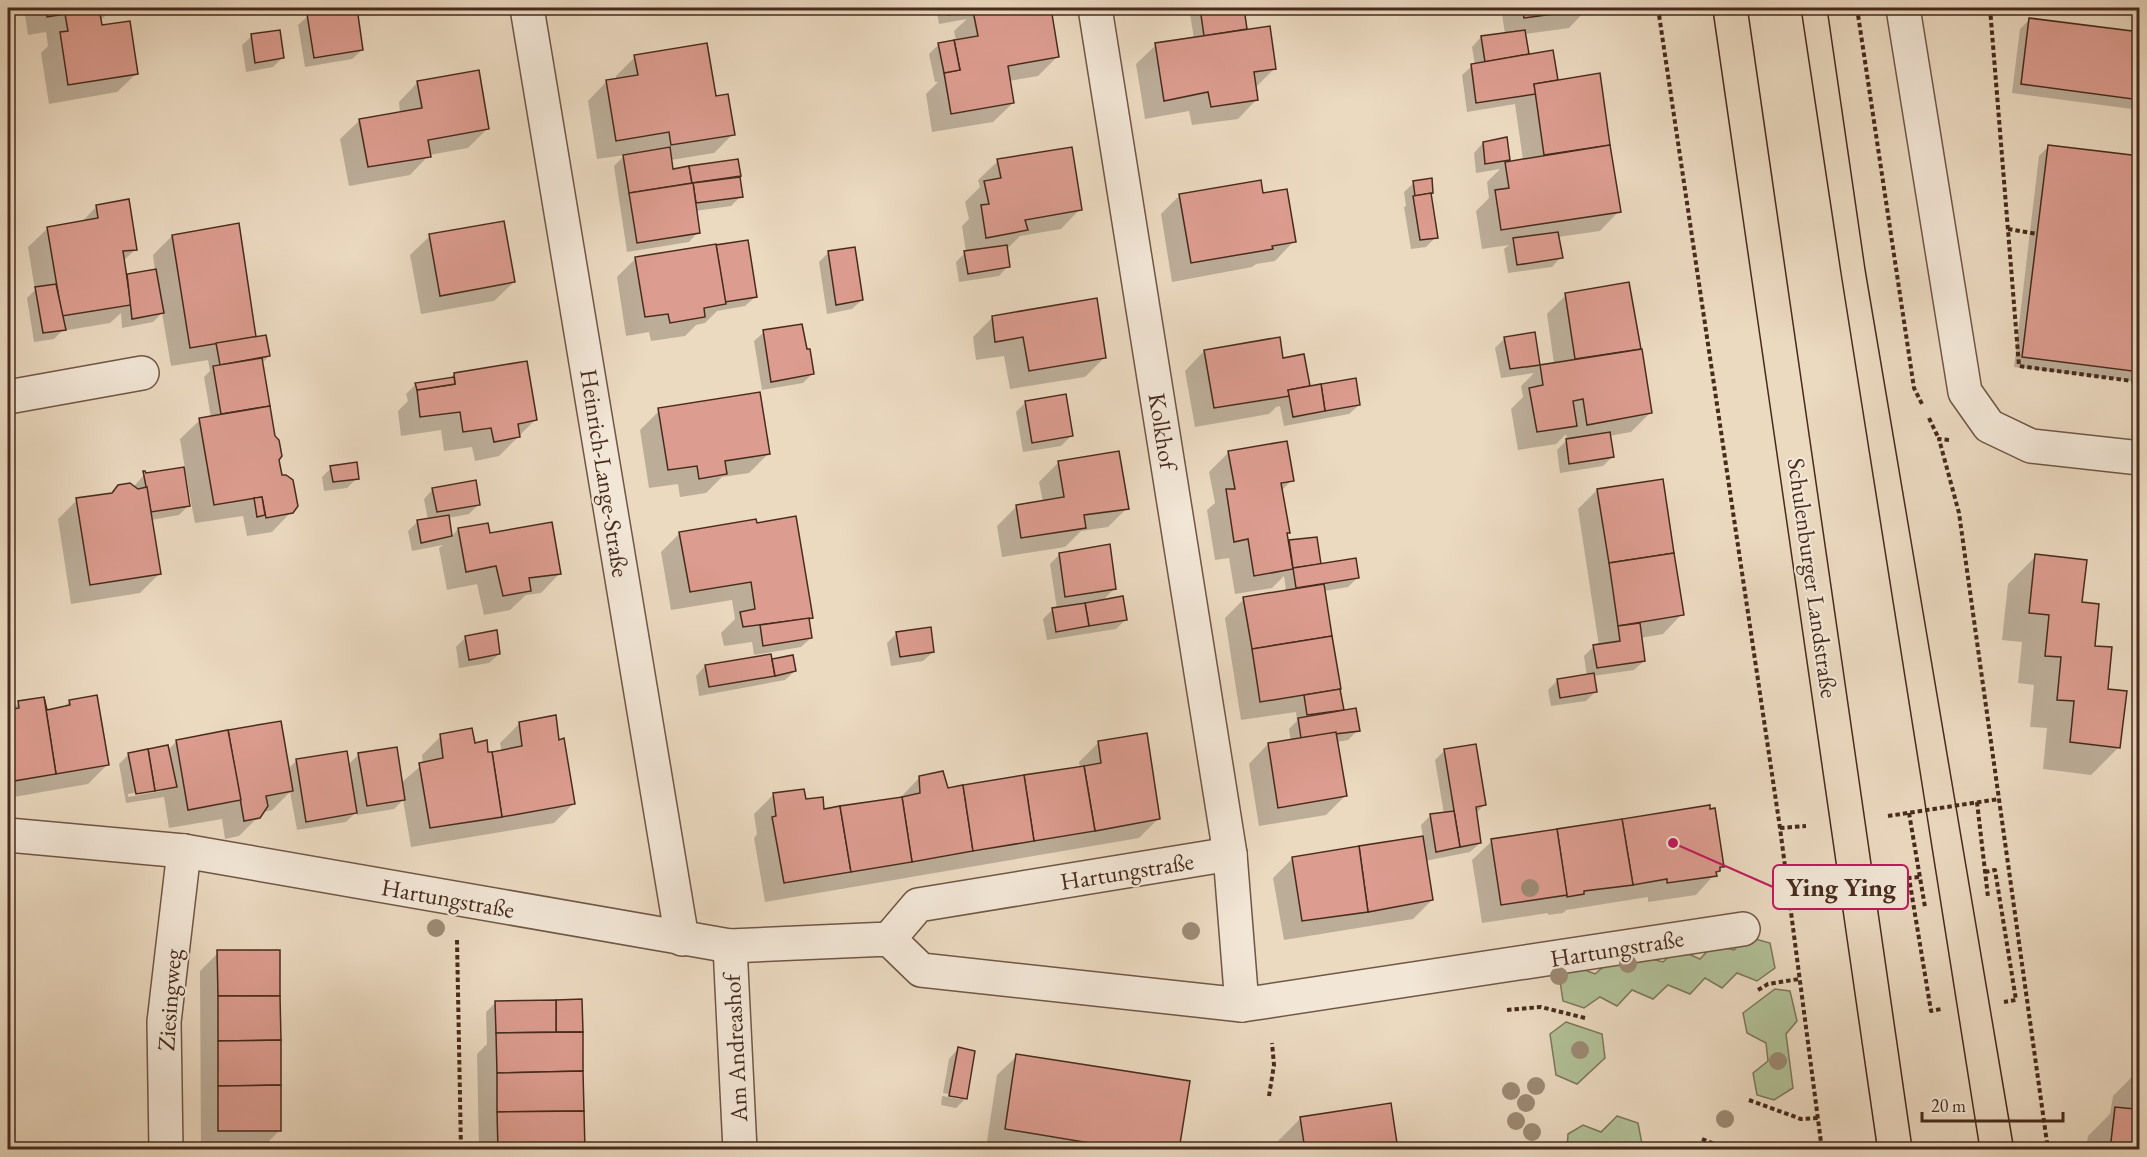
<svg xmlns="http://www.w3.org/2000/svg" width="2147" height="1157" viewBox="0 0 2147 1157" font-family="'EB Garamond',serif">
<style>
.green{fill:#b1c097;stroke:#7c765a;stroke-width:1.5}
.shadow{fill:#0003;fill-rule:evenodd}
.building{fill:#dc9c8f;stroke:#472b1c;stroke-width:1.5}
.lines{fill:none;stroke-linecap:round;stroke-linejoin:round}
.minor-casing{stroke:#705645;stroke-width:36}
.major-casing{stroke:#472b1c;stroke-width:36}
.path{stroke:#472b1c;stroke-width:4;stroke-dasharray:4.5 3;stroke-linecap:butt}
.minor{stroke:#f2e6d6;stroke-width:33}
.major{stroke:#ebd9c0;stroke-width:33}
.tram{stroke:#472b1c;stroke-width:1.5}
.tree{fill:#9c8a74}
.labels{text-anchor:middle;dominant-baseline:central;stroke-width:4.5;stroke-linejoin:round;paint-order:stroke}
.street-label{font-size:24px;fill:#472b1c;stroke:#f2e6d6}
.leader{fill:none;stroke:#c2185b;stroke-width:2}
.callout-dot{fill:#c2185b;stroke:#f2e6d6;stroke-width:2}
.callout{fill:#f2e6d6;stroke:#c2185b;stroke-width:2}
.callout-label{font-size:26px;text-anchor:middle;font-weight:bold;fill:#472b1c}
</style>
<rect width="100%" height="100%" fill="#ebd9c0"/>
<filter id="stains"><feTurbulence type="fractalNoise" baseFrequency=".00333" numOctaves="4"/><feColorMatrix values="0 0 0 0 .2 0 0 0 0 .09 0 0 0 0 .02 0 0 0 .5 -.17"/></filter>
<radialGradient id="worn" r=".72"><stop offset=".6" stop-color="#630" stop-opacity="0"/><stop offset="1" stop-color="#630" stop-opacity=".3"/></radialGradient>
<g class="green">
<polygon points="1748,937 1770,943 1775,968 1757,981 1737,973 1722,988 1705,978 1690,994 1668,985 1653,999 1632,990 1617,1006 1600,997 1584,1008 1563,1001 1560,981 1574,966 1595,974 1609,962 1628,968 1644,957 1663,962 1677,949 1700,959 1713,945 1734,950"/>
<polygon points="1775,989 1790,991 1797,1021 1786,1034 1793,1088 1774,1100 1757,1095 1753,1073 1768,1061 1766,1043 1747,1033 1743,1013"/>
<polygon points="1566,1022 1602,1034 1605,1058 1577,1084 1556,1075 1550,1034"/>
<polygon points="1617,1116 1638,1123 1642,1144 1636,1149 1567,1149 1568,1134 1583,1125 1601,1132"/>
</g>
<g class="shadow">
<polygon points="24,8 113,8 100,21 101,27 137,73 117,92 49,104 41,53 48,46 46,32 28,35"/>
<polygon points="355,8 362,50 352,59 305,67 298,25 308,16"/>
<polygon points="936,8 1050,8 1057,57 1038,76 1009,81 1013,103 993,122 932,132 926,94 938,82 935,82 929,54 939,44 956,41 954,31 967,19 939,24"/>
<polygon points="1189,8 1258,8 1255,10 1243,12 1246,29 1243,32 1275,68 1255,88 1257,99 1238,119 1192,125 1189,111 1145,119 1136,64 1156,45 1194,39"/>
<polygon points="1501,8 1588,8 1569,28 1525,34 1528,56 1557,82 1598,75 1619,211 1600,231 1558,237 1561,257 1552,267 1508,273 1504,249 1509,245 1482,249 1476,211 1489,198 1487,182 1500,169 1476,173 1474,153 1483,143 1509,160 1505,163 1523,160 1515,104 1467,112 1462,75 1472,66 1475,65 1472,47 1481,37 1505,34"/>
<polygon points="2030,19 2140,34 2140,110 2012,93 2020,29"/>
<polygon points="252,36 283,57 273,67 246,72 242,45"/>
<polygon points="635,57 715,98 733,134 714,153 670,160 672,171 737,160 741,196 731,206 695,211 698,232 689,242 627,252 614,166 625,155 597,159 588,101 607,81 616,80 616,76"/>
<polygon points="418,82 487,129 468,148 429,155 410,175 349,186 340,139 360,120 400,113 399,102"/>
<polygon points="2049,146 2140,158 2140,382 2014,367 2039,156"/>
<polygon points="998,161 1080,209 1061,229 1020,236 1006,250 1008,266 999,276 959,282 956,262 966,252 962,226 969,219 965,202 980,187 978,180"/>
<polygon points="1414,183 1430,194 1436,237 1426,247 1411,249 1404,207 1406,206 1404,192"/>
<polygon points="1180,195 1294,241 1275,261 1256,264 1252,267 1172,282 1161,214"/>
<polygon points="97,206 136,249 123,261 126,277 155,271 153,255 172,236 269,356 261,364 277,460 291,512 272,532 247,536 243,516 195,523 186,475 184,475 189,505 179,515 151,520 159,574 140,593 71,604 58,519 77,500 110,495 119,486 135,489 135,485 144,475 185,469 180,439 200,420 211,418 204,377 210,371 208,360 171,366 162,313 153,322 122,328 121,313 110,323 62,331 54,339 34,342 27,298 35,290 28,247 48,228 81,223"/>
<polygon points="430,236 514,282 494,301 421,314 410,255"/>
<polygon points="828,253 862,300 852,309 827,314 819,262"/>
<polygon points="636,258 755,297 745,306 717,311 705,323 696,325 685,336 651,341 649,332 626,336 617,277"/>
<polygon points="1628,284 1651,412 1631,432 1609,436 1613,456 1603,466 1560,473 1557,450 1567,440 1566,434 1556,444 1518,450 1511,409 1523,397 1521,386 1534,373 1501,378 1495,348 1505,338 1534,334 1539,367 1554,364 1547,314 1566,295"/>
<polygon points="992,318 1104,358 1085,377 1010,389 1004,356 976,360 973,337"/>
<polygon points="764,332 812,374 803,383 762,390 754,341"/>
<polygon points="1204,351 1282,360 1308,386 1305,389 1359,405 1349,414 1284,426 1280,406 1276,407 1269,414 1195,427 1185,371"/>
<polygon points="454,374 535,420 499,456 475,461 472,447 444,451 441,430 401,436 398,411 408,401 406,394 416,384 449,379"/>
<polygon points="1026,402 1071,436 1061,446 1023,452 1016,412"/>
<polygon points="659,411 769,453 749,473 722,477 706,493 680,497 678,484 649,488 640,430"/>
<polygon points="1229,452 1292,480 1281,491 1288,532 1286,534 1287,544 1289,542 1319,565 1357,578 1348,587 1324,591 1342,712 1358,730 1348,740 1336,742 1345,796 1326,815 1259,826 1249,764 1268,744 1291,741 1289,729 1297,721 1296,712 1241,720 1225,618 1244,599 1286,590 1284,576 1272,588 1235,594 1229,558 1215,560 1207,510 1215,503 1209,472"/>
<polygon points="1118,453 1127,508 1108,527 1081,531 1065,547 1002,557 997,526 1017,506 1043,502 1039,482 1058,463"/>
<polygon points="331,468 357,478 347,488 324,491 322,477"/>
<polygon points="433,489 478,505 469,514 448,518 451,537 458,529 488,535 560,573 541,593 526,595 510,610 484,615 477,584 447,590 439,548 443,545 412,551 408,531 418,521 428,520 424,499"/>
<polygon points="1597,490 1682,614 1663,634 1640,638 1644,661 1634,670 1593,676 1595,692 1586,701 1551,706 1548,690 1558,680 1587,676 1584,656 1594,646 1599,646 1578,509"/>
<polygon points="680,533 811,617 808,621 811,638 801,647 754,655 752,642 724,646 721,633 735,619 732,600 671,610 661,552"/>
<polygon points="1060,554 1115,588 1102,601 1126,619 1116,629 1047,640 1043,619 1053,609 1057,609 1050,564"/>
<polygon points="2036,556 2081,604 2106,690 2119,747 2091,775 2043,769 2047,728 2030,727 2034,685 2018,683 2022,642 2002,640 2008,584"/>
<polygon points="897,633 933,652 923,661 891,666 887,643"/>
<polygon points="466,637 499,654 489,663 459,668 456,647"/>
<polygon points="792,657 795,671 785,680 699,696 696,676 705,666"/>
<polygon points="70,701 108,764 88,784 8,798 8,712 19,703 46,712 63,708"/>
<path d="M520,723L558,742L573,804L554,823L411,847L403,800L394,809L357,815V811L346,822L297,830L290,792L272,810L263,812L239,836L225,839L222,819L169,828L164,797L126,803L119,764L129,754L168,750L177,741L288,769L296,761L345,753L347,766L359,754L401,783L423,764L422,755L441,736L474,744L487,753L502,752L500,743ZM162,788V791L128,797V794Z"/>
<polygon points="1098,743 1158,819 1139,838 765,902 754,838 757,834 754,814 773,795 805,801 823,811 900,798 920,777 947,790 1080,768 1079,762"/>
<polygon points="1445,750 1485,804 1475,814 1480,843 1470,852 1425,861 1432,900 1413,919 1284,940 1273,878 1292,859 1423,838 1421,825 1430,816 1444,814 1435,760"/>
<polygon points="1492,841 1722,866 1696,895 1648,902 1648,897 1566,910 1563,913 1548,915 1548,913 1482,923 1472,860"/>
<polygon points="219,952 279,1131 260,1150 201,1150 200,971"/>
<polygon points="580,1001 583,1150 479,1150 477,1054 487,1044 486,1012 496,1002"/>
<polygon points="958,1049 966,1098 956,1108 941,1105 942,1096 960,1099 960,1096 943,1093 949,1059"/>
<polygon points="2140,1054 2140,1150 2086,1150 2088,1136 2110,1114 2113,1096 2133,1076 2136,1058"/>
<polygon points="1017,1056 1177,1150 986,1148 997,1075"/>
<polygon points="1301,1118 1397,1150 1269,1150"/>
</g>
<g class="building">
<polygon points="46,8 104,8 47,17"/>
<polygon points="99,8 102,25 130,21 138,74 68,85 60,32 68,31 65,14"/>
<polygon points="345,8 357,8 363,50 314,58 307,14"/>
<polygon points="947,8 991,8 948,15"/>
<polygon points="991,8 1051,8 1059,57 1008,66 1014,103 951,114 944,73 960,70 954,40 978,36 973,11"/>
<polygon points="1200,8 1244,8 1247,29 1204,36"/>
<polygon points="1522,8 1590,8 1590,9 1524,18"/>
<polygon points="2029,18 2140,32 2140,100 2021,84"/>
<polygon points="1270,26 1276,69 1254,72 1258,100 1211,107 1208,92 1164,101 1155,43"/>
<polygon points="280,30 284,58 255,63 251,34"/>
<polygon points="1525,30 1529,54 1485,62 1481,36"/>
<polygon points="954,40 960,70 944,73 938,43"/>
<polygon points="707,43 716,96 728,94 735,135 671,145 669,132 616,141 606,80 638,75 634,55"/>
<polygon points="1553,50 1558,80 1534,84 1536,94 1476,103 1471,64"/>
<polygon points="479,70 489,129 428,140 431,157 368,167 359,119 422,108 417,81"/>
<polygon points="1600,73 1610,145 1544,155 1534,84"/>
<polygon points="1507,137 1510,160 1485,164 1483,142"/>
<polygon points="1610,145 1621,212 1501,230 1495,190 1509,188 1505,162"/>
<polygon points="2048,145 2140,156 2140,372 2022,357"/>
<polygon points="670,147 673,169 689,166 692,183 629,193 623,155"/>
<polygon points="1072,147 1082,210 1025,220 1028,230 986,238 981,205 989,204 984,181 1001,178 997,159"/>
<polygon points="738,159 741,176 692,183 689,166"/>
<polygon points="740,177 743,197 696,203 693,183"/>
<polygon points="1432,178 1433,193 1415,196 1413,181"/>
<polygon points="1261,180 1263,193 1287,189 1296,242 1272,246 1273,249 1191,263 1179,194"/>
<polygon points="693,183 700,233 637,243 629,193"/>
<polygon points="1431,193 1438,238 1420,240 1413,196"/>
<polygon points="129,199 137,250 123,251 131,305 62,316 47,227 98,218 96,205"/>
<polygon points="504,221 515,282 440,296 429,234"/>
<polygon points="239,223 256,337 190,348 172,235"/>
<polygon points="1558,232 1563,258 1517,265 1513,238"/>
<polygon points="748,240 757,297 725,302 716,245"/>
<polygon points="716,244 726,304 704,308 705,317 670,323 668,314 645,317 635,257"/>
<polygon points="1007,245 1010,267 968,274 964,251"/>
<polygon points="855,247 863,300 836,305 828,251"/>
<polygon points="156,269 164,313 132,319 127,274"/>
<polygon points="1629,282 1641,349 1575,359 1565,293"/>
<polygon points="56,284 66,330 43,333 35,287"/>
<polygon points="1097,298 1106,358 1029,371 1023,337 995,342 992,316"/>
<polygon points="802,324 807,349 810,349 814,374 771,382 763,330"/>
<polygon points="1535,332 1540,365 1510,369 1504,337"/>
<polygon points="266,335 270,356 220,365 216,343"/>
<polygon points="1280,337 1283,358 1304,354 1310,386 1288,390 1290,396 1214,408 1204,350"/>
<polygon points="1642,349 1652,413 1587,425 1583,399 1573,401 1577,426 1537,432 1529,388 1543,385 1540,365"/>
<polygon points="262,358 270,406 221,414 213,366"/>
<polygon points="527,361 537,420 518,424 520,437 494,442 491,428 463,432 460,412 420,417 417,390 455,384 454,373"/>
<polygon points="454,377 455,384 417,390 415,383"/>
<polygon points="1356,378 1360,405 1325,411 1321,384"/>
<polygon points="1321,384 1325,411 1293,417 1288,390"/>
<polygon points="760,392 770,454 725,461 727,474 699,479 697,466 668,470 658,408"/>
<polygon points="1066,394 1073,436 1032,443 1025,401"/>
<polygon points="270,406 275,436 279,440 282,456 279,460 282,475 286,475 293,480 298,506 293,513 266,518 262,497 214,505 199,418"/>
<polygon points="1610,432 1614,457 1569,464 1566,439"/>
<polygon points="1287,441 1294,481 1281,483 1290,533 1287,533 1293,569 1254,576 1248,539 1234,542 1226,489 1235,489 1228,451"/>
<polygon points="1119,451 1129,509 1084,515 1086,528 1021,538 1016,505 1064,497 1058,461"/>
<polygon points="357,462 359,479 333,482 330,466"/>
<polygon points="184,467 190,506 151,512 143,471 145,471 146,473"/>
<polygon points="1663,479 1674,553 1609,563 1597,489"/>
<polygon points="476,480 480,505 437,512 432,488"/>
<polygon points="130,483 138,489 147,487 161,574 90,585 76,498 112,493 118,485"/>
<polygon points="262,497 265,515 257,517 254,498"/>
<polygon points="449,515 452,536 421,543 417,520"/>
<polygon points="796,516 813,618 743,627 740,612 755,609 751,582 690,592 679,532 756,519 757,523"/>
<polygon points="552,522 561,574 529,578 531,591 503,596 496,566 466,572 458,528 488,523 490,533"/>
<polygon points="1317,537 1321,564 1293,568 1289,540"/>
<polygon points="1110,544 1116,589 1065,597 1059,553"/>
<polygon points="1674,553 1684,615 1618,626 1609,563"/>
<polygon points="2035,554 2087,560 2082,602 2099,604 2095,646 2112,647 2108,689 2127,691 2120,748 2070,742 2074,701 2057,700 2061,657 2045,656 2049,615 2029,613"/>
<polygon points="1356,558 1359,578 1296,588 1293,568"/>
<polygon points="1324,584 1332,636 1252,649 1243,597"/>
<polygon points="1123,596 1127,620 1089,626 1085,603"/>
<polygon points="1085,603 1089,626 1056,632 1052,608"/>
<polygon points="809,618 812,638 763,646 760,625"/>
<polygon points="1640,623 1645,661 1597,668 1593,645 1620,641 1618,626"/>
<polygon points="931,627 934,652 900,657 896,632"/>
<polygon points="497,630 500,654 469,660 465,636"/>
<polygon points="1332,636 1341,689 1260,702 1252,649"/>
<polygon points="771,654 775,676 709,687 705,665"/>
<polygon points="793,655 796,671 775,676 772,659"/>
<polygon points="1594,673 1597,692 1560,698 1557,679"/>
<polygon points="1340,689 1344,710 1307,715 1304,695"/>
<polygon points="97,695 109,765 56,774 44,697 47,710 70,705 69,700"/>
<polygon points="44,697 56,774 8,782 8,710 19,708 18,701"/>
<polygon points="1356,708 1360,731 1301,738 1298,718"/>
<polygon points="556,715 559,740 564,738 575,804 502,817 492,752 522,746 519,722"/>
<polygon points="281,721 293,791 266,796 268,806 260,818 244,821 228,730"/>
<polygon points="472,728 475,743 487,740 488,752 492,752 502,817 430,828 419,763 443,758 440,734"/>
<polygon points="228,730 241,800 188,810 176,740"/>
<polygon points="1336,732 1347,796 1278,808 1268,743"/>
<polygon points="1147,733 1160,819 1095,831 1084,766 1101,763 1098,741"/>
<polygon points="1476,744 1486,805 1476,807 1481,843 1460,847 1444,749"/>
<polygon points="168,745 177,787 155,791 148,749"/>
<polygon points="397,747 405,800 367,806 358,753"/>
<polygon points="148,749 155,791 136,794 128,753"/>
<polygon points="347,751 357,813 306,822 296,759"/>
<polygon points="1084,766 1095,831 1034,841 1024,775"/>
<polygon points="943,771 948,788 963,785 973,851 912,862 902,797 920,793 919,776"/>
<polygon points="1024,775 1034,841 973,851 963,785"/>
<polygon points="804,789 806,799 823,797 824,809 840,806 851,872 784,883 772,817 776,816 773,793"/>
<polygon points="902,797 912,862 851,872 840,806"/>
<polygon points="1710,805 1710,809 1715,808 1724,867 1720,867 1720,871 1716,872 1717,876 1667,883 1667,879 1633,885 1622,819"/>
<polygon points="1454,811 1460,847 1436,852 1430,814"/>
<polygon points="1622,819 1633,885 1584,891 1584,894 1567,897 1557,829"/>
<polygon points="1557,829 1567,895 1501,905 1491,839"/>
<polygon points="1423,836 1433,900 1368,912 1359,846"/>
<polygon points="1359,846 1368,912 1302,921 1292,857"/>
<polygon points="217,950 280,950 280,996 218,996"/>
<polygon points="218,996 280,996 281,1040 218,1041"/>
<polygon points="582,999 583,1032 556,1032 556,1000"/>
<polygon points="556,1000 556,1032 496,1033 495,1001"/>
<polygon points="583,1032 583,1071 497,1073 496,1033"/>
<polygon points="281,1040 281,1085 218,1086 218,1041"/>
<polygon points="958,1047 975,1051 967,1099 949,1096"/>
<polygon points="1016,1054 1190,1081 1179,1150 1132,1150 1005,1129"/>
<polygon points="2140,1069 2140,1150 2110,1150 2115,1107 2135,1109"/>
<polygon points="583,1071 584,1111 497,1112 497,1073"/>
<polygon points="281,1085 281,1131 218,1131 218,1086"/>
<polygon points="1391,1103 1398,1150 1305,1150 1300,1117"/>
<polygon points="584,1111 585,1150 498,1150 497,1112"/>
</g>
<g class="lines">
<g class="minor-casing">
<g id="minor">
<polyline points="527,8 682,939"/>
<polyline points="1095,8 1230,854"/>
<polyline points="1903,8 1965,392 1989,426 2031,446 2140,458"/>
<polyline points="8,397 142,373"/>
<polyline points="8,835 184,851 730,946 889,939 918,905 1230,854 1242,1005 921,970 889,939"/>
<polyline points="730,946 740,1150"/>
<polyline points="1242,1005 1743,929"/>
<polyline points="166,1150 164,1022 184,851"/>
</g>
</g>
<g class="major-casing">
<polyline id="major" points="1730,8 1895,1150"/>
</g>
<g class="path">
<polyline points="1658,8 1780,828 1822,1150"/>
<polyline points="1857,8 1914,388 1923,406"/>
<polyline points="1990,8 2019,366 2140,382"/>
<polyline points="2008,229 2037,234"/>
<polyline points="1929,418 1939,439"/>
<polyline points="1949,440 1939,439 1959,513 2048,1150"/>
<polyline points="1977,802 1988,897"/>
<polyline points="1909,813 1925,907"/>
<polyline points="1888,816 1999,799"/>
<polyline points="1780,828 1806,826"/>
<polyline points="1985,872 1995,870 2016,1000 2004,1002"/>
<polyline points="1919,877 1909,878 1931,1011 1941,1009"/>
<polyline points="457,940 461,1150"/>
<polyline points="1758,990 1768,984 1799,979"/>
<polyline points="1507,1010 1541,1007 1585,1018"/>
<polyline points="1269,1096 1274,1065 1272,1043"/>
<polyline points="1749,1100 1801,1119 1819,1118"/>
<polyline points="1702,1139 1730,1150"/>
</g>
<use href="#minor" class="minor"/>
<use href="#major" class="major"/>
<g class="tram">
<polyline points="1801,8 1841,273 1980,1150"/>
<polyline points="1827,8 1865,269 2014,1150"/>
</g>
</g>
<g class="tree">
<circle cx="1530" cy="888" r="9"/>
<circle cx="436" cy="928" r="9"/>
<circle cx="1191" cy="931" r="9"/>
<circle cx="1628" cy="964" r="9"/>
<circle cx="1559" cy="976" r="9"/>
<circle cx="1580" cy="1050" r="9"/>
<circle cx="1778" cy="1061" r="9"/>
<circle cx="1536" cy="1086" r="9"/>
<circle cx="1511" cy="1091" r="9"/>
<circle cx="1526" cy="1103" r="9"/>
<circle cx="1725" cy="1119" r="9"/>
<circle cx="1516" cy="1121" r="9"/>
<circle cx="1532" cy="1132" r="9"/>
</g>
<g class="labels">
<g class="street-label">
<text transform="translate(1163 431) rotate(81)">Kolkhof</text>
<text transform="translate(605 473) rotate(81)">Heinrich-Lange-Straße</text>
<text transform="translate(1813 578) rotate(82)">Schulenburger Landstraße</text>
<text transform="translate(1127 871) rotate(-9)">Hartungstraße</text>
<text transform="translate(448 898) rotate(10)">Hartungstraße</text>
<text transform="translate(1617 948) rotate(-9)">Hartungstraße</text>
<text transform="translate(169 1000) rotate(-86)">Ziesingweg</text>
<text transform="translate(735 1048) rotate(-93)">Am Andreashof</text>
</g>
</g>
<path class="leader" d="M1673 843L1773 887"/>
<circle class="callout-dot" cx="1673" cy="843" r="6"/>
<rect class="callout" x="1773" y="865" width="135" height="44" rx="6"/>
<g class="callout-label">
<text x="1841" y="896">Ying Ying</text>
</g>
<rect width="2147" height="1157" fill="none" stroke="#ebd9c0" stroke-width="30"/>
<rect x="9" y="9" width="2129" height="1139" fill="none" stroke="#472b1c" stroke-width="3"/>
<rect x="15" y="15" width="2117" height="1127" fill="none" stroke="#472b1c" stroke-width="1.5"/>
<path d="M1922 1112v9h141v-9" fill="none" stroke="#472b1c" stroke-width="3"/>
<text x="1931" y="1112" font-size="18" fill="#472b1c" stroke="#f2e6d6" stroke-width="4.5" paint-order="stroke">20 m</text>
<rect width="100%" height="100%" filter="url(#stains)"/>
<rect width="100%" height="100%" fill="url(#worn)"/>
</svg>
